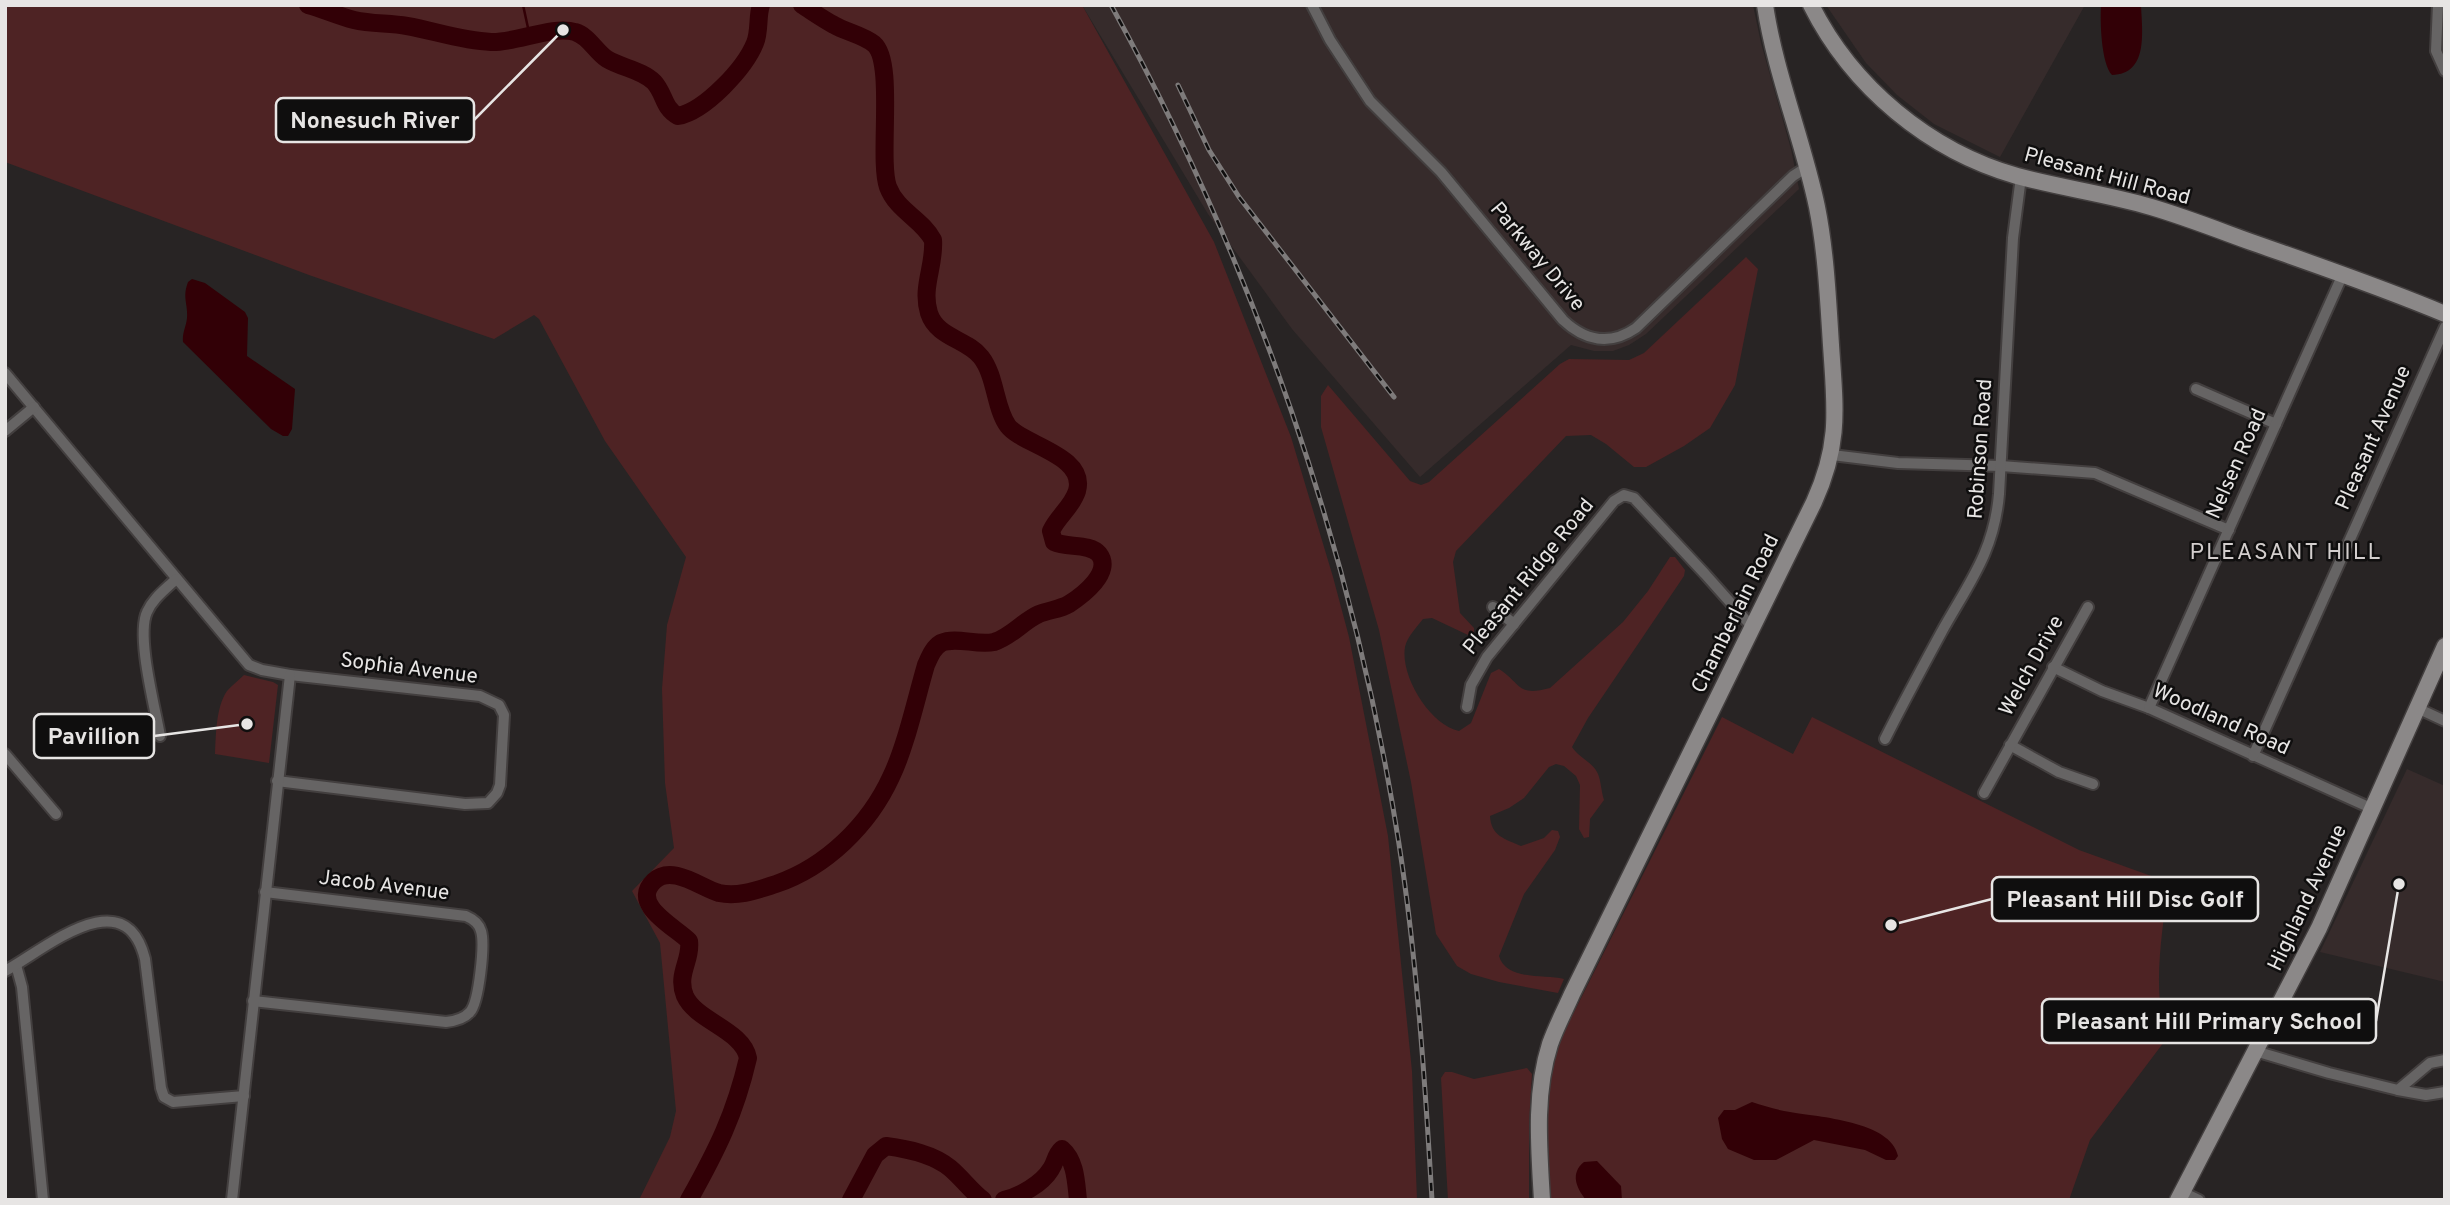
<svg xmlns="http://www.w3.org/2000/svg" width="2450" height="1205" viewBox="0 0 2450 1205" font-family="Overpass,sans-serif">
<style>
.built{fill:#362b2b}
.green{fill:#4e2324}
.water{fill:#320006}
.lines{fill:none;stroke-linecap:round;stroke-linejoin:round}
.stream{stroke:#320006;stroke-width:2.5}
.river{stroke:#320006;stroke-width:18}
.street-casing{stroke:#433f3f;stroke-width:14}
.secondary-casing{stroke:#433f3f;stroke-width:19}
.street{stroke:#666464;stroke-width:10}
.secondary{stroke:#8b8888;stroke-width:16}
.rail-casing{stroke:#7e7b7b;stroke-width:5}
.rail{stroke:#0f0e0e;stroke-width:2.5;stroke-dasharray:8;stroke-linecap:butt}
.labels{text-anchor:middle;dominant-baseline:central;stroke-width:5;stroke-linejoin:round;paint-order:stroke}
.street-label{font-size:21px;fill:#e7e5e4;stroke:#0f0e0e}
.neighbourhood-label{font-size:23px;letter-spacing:2px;fill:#d3cecd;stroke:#0f0e0e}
.leader{fill:none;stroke:#e7e5e4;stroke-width:2.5}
.callout-dot{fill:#e7e5e4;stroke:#0f0e0e;stroke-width:2.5}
.callout{fill:#0f0e0e;stroke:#e7e5e4;stroke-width:2.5}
.callout-label{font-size:23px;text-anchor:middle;font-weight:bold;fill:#e7e5e4}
</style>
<rect width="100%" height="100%" fill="#282424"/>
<g class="built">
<polygon points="1082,5 1753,5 1761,43 1791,149 1799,189 1646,334 1629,345 1613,351 1594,351 1571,345 1420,477 1292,329 1208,214"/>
<polygon points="1826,5 2085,5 2000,157 1934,124 1897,95 1866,63"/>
<polygon points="2407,769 2445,786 2445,982 2320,952"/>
</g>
<g class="green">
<polygon points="5,5 1082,5 1214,242 1291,437 1333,577 1349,637 1388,836 1412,1071 1417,1200 639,1200 670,1137 676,1111 660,943 632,891 674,848 665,783 662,689 667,625 686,557 605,441 539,319 534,315 494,339 309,275 5,162"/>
<path d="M1746,257L1758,269L1735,385L1710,428L1684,446L1646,467H1634L1606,444L1591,435L1566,436L1456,551L1453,562L1460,613L1474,628V633L1468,635L1432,618L1423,619C1417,627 1407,637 1405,647C1400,676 1430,725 1459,731L1471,723L1491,673L1499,669C1522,684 1517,697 1550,688L1623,622L1648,591L1670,557H1675L1685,570L1684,576L1588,718L1572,747C1578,757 1591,761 1597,772C1601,779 1601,791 1604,800L1590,819L1589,837L1584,838L1579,829L1580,785L1576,776L1564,766L1556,764L1549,767L1524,798L1509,808L1490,816C1491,836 1505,839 1521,846L1544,838L1552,830L1558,831L1560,837L1555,850L1524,894L1499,956C1506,981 1544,974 1564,979L1558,993L1499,982L1471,974L1457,966L1436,934L1411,782L1379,630L1321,427V396L1328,385L1410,481L1421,485L1429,482L1560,364L1569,359L1629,360L1644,353Z"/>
<path d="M244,675L273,682L278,685L269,763L215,754C216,734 216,707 227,691C232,685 239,680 244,675Z"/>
<path d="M1722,717L1793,754L1812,717L2079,850L2168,882C2163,933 2151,987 2167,1038L2090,1140L2069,1200H1549L1545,1105L1551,1068L1560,1040Z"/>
<polygon points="1527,1068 1532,1074 1529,1124 1529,1200 1448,1200 1441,1078 1445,1072 1452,1072 1474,1079"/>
</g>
<g class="water">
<path d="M2101,5H2141C2142,31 2149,74 2112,75C2101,63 2100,21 2101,5Z"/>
<path d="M192,279L205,283L245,312L248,318L247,356L295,389L292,429L288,436H283L271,429L183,342C182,333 186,327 187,318C188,303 182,298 188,282Z"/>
<path d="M1752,1102C1764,1106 1777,1110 1790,1112C1818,1117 1891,1121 1898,1156L1895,1160H1886L1865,1150L1814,1140L1776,1160H1754L1728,1149L1722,1139L1718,1118L1724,1110H1735Z"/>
<path d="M1597,1161L1621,1186L1622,1200H1586C1576,1188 1570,1173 1584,1162Z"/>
</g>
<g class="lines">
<polyline class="stream" points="523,5 530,37"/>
<g class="river">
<path d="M308,5C323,9 338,16 354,20C371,24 389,23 407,26C435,31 462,41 491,42C516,43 553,25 575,32C589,36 595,51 607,59C622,68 642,70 654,82C665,94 663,108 678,116C705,111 745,68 755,43C760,31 757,17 761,5"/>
<path d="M689,1200C717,1150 735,1114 748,1058C743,1030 696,1021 685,996C676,974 692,960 689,941C677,928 629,905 654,881C672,864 701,888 719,893C739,897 757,890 776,884C826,867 869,825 891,777C906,746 916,699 926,665C930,656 933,648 941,643C956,636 977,646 994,642C1011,637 1023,621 1039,614C1049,610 1061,609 1069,604C1083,595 1113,572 1099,554C1090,543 1067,548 1054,542L1051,531C1058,516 1072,507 1077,491C1087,455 1022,445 1008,426C995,409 996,376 981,357C967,339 937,338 929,313C921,287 935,266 933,240C922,219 897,211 888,187C878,159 895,62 874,44C863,35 846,32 834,25C823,19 813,12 802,5"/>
<path d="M851,1200L875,1155L886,1146C908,1149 933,1154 950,1168C962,1178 971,1191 983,1200"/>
<path d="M1004,1200C1020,1196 1042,1184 1051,1169C1056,1162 1055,1155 1062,1149C1076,1161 1076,1183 1078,1200"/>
</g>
<g class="street-casing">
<g id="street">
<path d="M1312,5L1330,40L1370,101L1441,172L1563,320C1585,341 1610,346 1636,328L1793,176L1807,167"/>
<polyline points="2438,5 2436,51 2445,71"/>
<polyline points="5,373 249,665 262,670 290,675 480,696 499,705 504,715 500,785 497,793 488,803 465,804 277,781"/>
<polyline points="2196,389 2276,424"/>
<polyline points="5,431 34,407"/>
<polyline points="1832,455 1898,463 2001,466 2095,473 2229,530"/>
<polyline points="1493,607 1514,624"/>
<polyline points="2053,667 2102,691 2149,708 2373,809"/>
<polyline points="1467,707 1471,685 1487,657 1614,501 1624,495 1634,498 1705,574 1753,628"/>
<polyline points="2149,708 2343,274"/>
<polyline points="2417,708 2445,721"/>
<path d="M160,736C155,707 136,636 147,612C153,598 166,589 176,579"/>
<path d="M1885,739C1903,703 1922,668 1941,633C1968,584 1994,553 1999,494L2013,238L2021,177"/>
<polyline points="2010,745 2059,772 2093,784"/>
<polyline points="5,754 56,814"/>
<polyline points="2253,756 2445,327"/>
<polyline points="1984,793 2088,607"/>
<polyline points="16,965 22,987 43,1200"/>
<path d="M5,971C44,950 125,878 145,959L161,1088L164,1097L173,1102L244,1096"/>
<path d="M253,1001L446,1022C455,1021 464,1019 470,1012C479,1002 485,944 481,931C479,923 473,919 466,916L265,892"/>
<polyline points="2255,1051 2329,1073 2398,1090"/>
<polyline points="2445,1060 2430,1063 2398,1090 2426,1095 2445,1092"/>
<polyline points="2182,1192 2199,1200"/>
<polyline points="232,1200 290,675"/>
</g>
</g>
<g class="secondary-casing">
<g id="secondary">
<path d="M1811,5C1852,87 1929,151 2017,176C2061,188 2107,194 2151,207C2185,217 2218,230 2251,242C2316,265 2381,287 2445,314"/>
<path d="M1542,1200C1539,1148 1534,1094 1550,1044C1556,1027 1565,1010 1572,994L1814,502C1841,443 1835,407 1831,345C1828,299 1826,252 1817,207C1803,140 1775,73 1765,5"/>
<polyline points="2178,1200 2319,928 2445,646"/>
</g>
</g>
<use href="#street" class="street"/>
<use href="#secondary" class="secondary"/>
<g class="rail-casing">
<g id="rail">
<path d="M1111,5C1255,266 1353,550 1399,844C1417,961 1425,1081 1432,1200"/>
<polyline points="1178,85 1209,150 1239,197 1394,397"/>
</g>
</g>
<use href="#rail" class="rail"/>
</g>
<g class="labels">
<g class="street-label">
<text transform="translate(2107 177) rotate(15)">Pleasant Hill Road</text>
<text transform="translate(1537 257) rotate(50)">Parkway Drive</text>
<text transform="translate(2374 438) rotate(-66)">Pleasant Avenue</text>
<text transform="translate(1981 449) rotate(-86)">Robinson Road</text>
<text transform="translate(2237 464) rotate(-66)">Nelsen Road</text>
<text transform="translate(1529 577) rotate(-51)">Pleasant Ridge Road</text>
<text transform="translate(1736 614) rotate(-64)">Chamberlain Road</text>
<text transform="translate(2032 666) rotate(-61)">Welch Drive</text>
<text transform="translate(409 669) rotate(7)">Sophia Avenue</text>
<text transform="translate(2221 720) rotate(24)">Woodland Road</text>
<text transform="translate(384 886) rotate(7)">Jacob Avenue</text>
<text transform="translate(2308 898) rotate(-65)">Highland Avenue</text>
</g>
<g class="neighbourhood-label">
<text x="2286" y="553">PLEASANT HILL</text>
</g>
</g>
<path class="leader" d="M563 30L474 120M247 724L154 736M1891 925L1992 899M2399 884L2376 1021"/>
<g class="callout-dot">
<circle cx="563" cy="30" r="7"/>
<circle cx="247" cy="724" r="7"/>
<circle cx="1891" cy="925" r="7"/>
<circle cx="2399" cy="884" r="7"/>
</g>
<g class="callout">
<rect x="276" y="98" width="198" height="44" rx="7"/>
<rect x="34" y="714" width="120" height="44" rx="7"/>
<rect x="1992" y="877" width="266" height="44" rx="7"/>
<rect x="2042" y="999" width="334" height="44" rx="7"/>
</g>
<g class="callout-label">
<text x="375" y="128">Nonesuch River</text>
<text x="94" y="744">Pavillion</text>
<text x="2125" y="907">Pleasant Hill Disc Golf</text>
<text x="2209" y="1029">Pleasant Hill Primary School</text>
</g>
<rect width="2450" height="1205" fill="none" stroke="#e7e5e4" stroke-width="14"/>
</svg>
